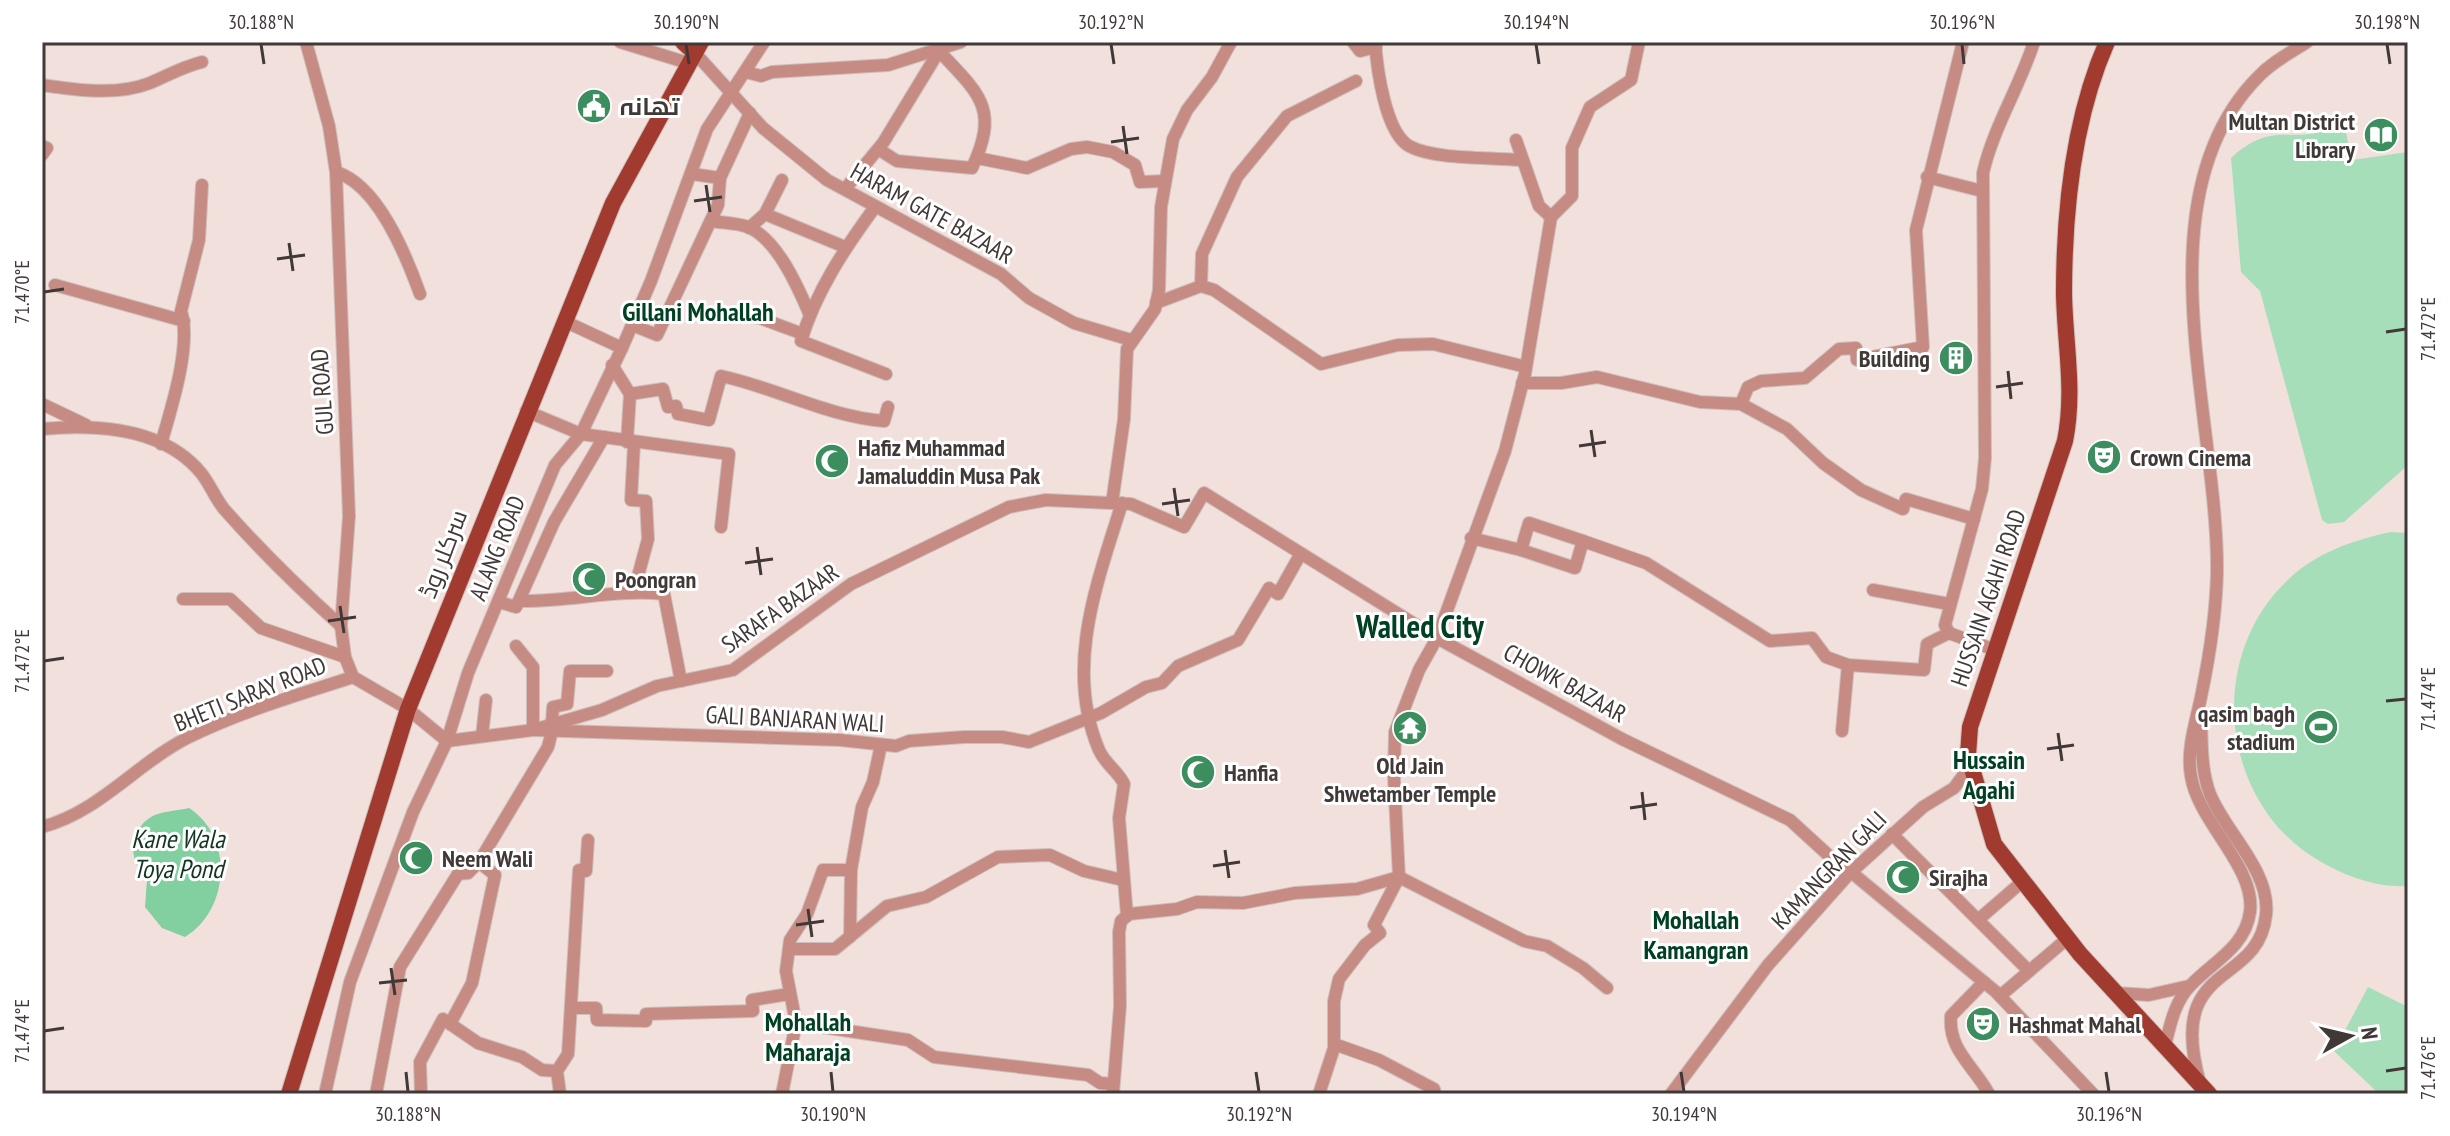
<svg xmlns="http://www.w3.org/2000/svg" width="2450" height="1136" viewBox="0 0 2450 1136" font-family="'PT Sans Narrow',Cairo,sans-serif">
<style>
.green{fill:#a7deba}
.water{fill:#82cf9f}
.lines{fill:none;stroke-linecap:round;stroke-linejoin:round}
.minor-casing{stroke:#cebfbc;stroke-width:14}
.major-casing{stroke:#cebfbc;stroke-width:18}
.minor{stroke:#c68c83;stroke-width:12}
.major{stroke:#a13b2f;stroke-width:16}
.ticks{fill:none;stroke:#403938;stroke-width:3}
.labels{text-anchor:middle;dominant-baseline:central;stroke-width:6;stroke-linejoin:round;paint-order:stroke}
.poi-label{font-size:24px;font-weight:bold;fill:#403938;stroke:#fff;text-anchor:start}
.street-label{font-size:24px;fill:#403938;stroke:#fff}
.neighbourhood-label{font-size:26px;font-weight:bold;fill:#004123;stroke:#fff}
.water-label{font-size:26px;font-style:italic;fill:#133522;stroke:#fff}
.district-label{font-size:32px;font-weight:bold;fill:#004123;stroke:#fff}
.neatline{fill:none;stroke:#403938;stroke-width:3}
.ticks-label{font-size:20px;text-anchor:middle;fill:#403938}
</style>
<rect width="100%" height="100%" fill="#f2e0dd"/>
<g class="green">
<path d="M2338,126L2345,128L2352,160L2408,152V465L2344,522L2328,524L2322,520L2260,291L2241,272L2231,158C2275,118 2291,147 2338,126Z"/>
<path d="M2391,532L2408,533V886C2379,888 2347,877 2321,862C2225,808 2205,670 2279,589C2309,555 2349,541 2391,532Z"/>
<polygon points="2368,987 2408,1007 2408,1094 2379,1094 2334,1051"/>
</g>
<path class="water" d="M189,808C234,837 230,910 185,937L162,928L145,907L147,880C129,863 127,832 151,817C160,811 178,811 189,808Z"/>
<g class="lines">
<g class="minor-casing">
<g id="minor">
<polyline points="306,42 329,126 336,172 349,516 341,626 345,657 353,677 408,709 447,741 533,730 602,710 657,686 733,670 851,584 1009,507 1046,500 1131,504 1184,527 1204,493 1437,638 1622,739 1790,820 1849,874"/>
<polyline points="620,42 688,63"/>
<polyline points="1353,42 1360,51 1376,47"/>
<path d="M1375,42C1377,68 1385,132 1409,146C1435,160 1490,157 1520,160"/>
<polyline points="695,53 763,128 827,180 1001,274 1029,298 1074,323 1131,340"/>
<polyline points="746,72 761,76 772,72 888,65 961,42"/>
<path d="M42,85C75,90 117,96 150,83C169,75 182,67 202,62"/>
<polyline points="1516,140 1539,206 1551,217"/>
<polyline points="42,146 47,148 42,155"/>
<polyline points="977,158 1027,168 1071,149 1087,147 1113,152 1135,165 1140,182 1165,181"/>
<path d="M336,172C378,185 406,255 420,294"/>
<polyline points="692,174 720,178 750,113"/>
<polyline points="1927,177 1982,191"/>
<path d="M845,189L878,149L883,143L939,51C979,94 1000,108 972,168L897,161L878,149"/>
<path d="M875,207C845,248 816,291 801,341L886,374"/>
<polyline points="765,214 845,247"/>
<path d="M711,221C723,223 737,223 748,227C777,239 798,287 809,313"/>
<polyline points="749,228 765,214 782,180"/>
<polyline points="55,285 184,321"/>
<polyline points="1201,286 1202,254 1237,177 1287,116 1356,81"/>
<polyline points="1156,303 1201,286 1214,290 1321,364 1398,345 1433,344 1526,367"/>
<polyline points="731,313 760,318 803,334"/>
<polyline points="564,321 622,348"/>
<polyline points="632,325 657,335 718,205 720,178"/>
<polyline points="612,365 630,394 627,442"/>
<polyline points="1522,383 1561,383 1597,377 1700,402 1741,404 1787,429 1823,463 1861,490 1903,509 1906,499 1974,519"/>
<path d="M630,394L663,389L668,407L676,406L678,414L709,420L721,376C777,388 826,416 884,421L888,407"/>
<polyline points="42,404 86,425"/>
<polyline points="1741,404 1748,387 1761,381 1805,378 1839,349 1856,348 1857,360 1923,347 1916,230 1963,42"/>
<polyline points="526,411 581,434 729,454 721,527"/>
<path d="M42,429C96,424 163,427 201,473C210,484 215,498 224,509C260,550 300,589 341,626"/>
<path d="M161,444C171,409 192,345 181,311L199,240L202,185"/>
<polyline points="1112,503 1124,419 1127,349 1155,309 1159,290 1161,207 1173,139 1187,110 1212,77 1231,42"/>
<path d="M1122,503C1097,583 1064,668 1099,750C1105,764 1118,771 1124,784L1119,818L1127,916"/>
<polyline points="1471,538 1521,550 1575,568 1583,541 1646,563 1770,641 1812,638 1826,657 1848,665 1924,670 1927,644 1949,633"/>
<polyline points="1521,550 1529,523 1583,541"/>
<polyline points="1873,590 1949,604"/>
<polyline points="634,591 648,539 646,501 631,500 634,444"/>
<polyline points="183,599 230,599 261,628 345,657"/>
<path d="M519,601C568,602 615,589 664,594L681,681"/>
<polyline points="499,602 516,607 554,522 604,437"/>
<polyline points="516,646 533,667 533,730 840,740 896,746 909,741 964,737 1002,737 1029,742 1101,713 1146,687 1162,683 1178,666 1238,640 1269,588 1278,594 1300,555"/>
<path d="M1995,650L1949,633L1945,625L1982,489L1985,458L1983,173C1993,128 2020,86 2034,42"/>
<polyline points="552,722 553,707 567,704 570,671 607,671"/>
<polyline points="1842,731 1848,665"/>
<polyline points="482,736 486,700"/>
<path d="M42,827C99,812 136,764 187,738C239,712 298,695 353,677"/>
<polyline points="1892,834 2029,971"/>
<polyline points="1851,872 1996,992 2093,1094"/>
<polyline points="1979,919 2023,881"/>
<polyline points="850,937 851,870"/>
<polyline points="789,949 835,949 887,906 926,897 998,857 1050,855 1084,871 1123,880"/>
<path d="M1984,982L1951,1016C1948,1050 1974,1066 1989,1094"/>
<polyline points="2116,993 2149,995 2189,986"/>
<polyline points="2000,996 2068,938"/>
<polyline points="572,1008 596,1008 597,1020 646,1021 646,1014 753,1011 752,1000 789,994"/>
<polyline points="796,1023 908,1040 934,1057 1088,1075 1100,1083 1113,1084"/>
<polyline points="450,1024 472,983 495,875 479,862"/>
<polyline points="1334,1044 1379,1060 1434,1089 1435,1094"/>
<path d="M2165,1046C2170,1025 2175,1001 2190,986C2212,962 2245,948 2250,912C2256,867 2198,822 2191,776C2186,748 2197,719 2202,692C2210,653 2216,613 2217,573C2219,422 2138,198 2258,77C2272,62 2290,53 2307,42"/>
<path d="M2200,1083C2165,959 2258,989 2266,915C2271,871 2225,832 2210,794C2201,771 2202,745 2201,721"/>
<polyline points="325,1094 350,982 413,812 447,741 468,673 555,465 581,434 622,348 651,281 707,129 764,42"/>
<polyline points="376,1094 400,967 458,874 468,873 479,862 548,747 552,731"/>
<polyline points="421,1094 420,1062 443,1019 478,1043 522,1057 542,1070 557,1071"/>
<polyline points="560,1094 557,1071 568,1054 579,870 586,871 588,840"/>
<polyline points="782,1094 796,1023 786,971 790,940 807,914 823,870 851,870 862,807 873,782 881,745"/>
<polyline points="1113,1094 1120,1006 1119,932 1121,921 1129,914 1177,909 1197,902 1243,903 1295,893 1357,889 1399,877 1524,941 1547,946 1583,968 1607,988"/>
<polyline points="1319,1094 1334,1048 1334,1001 1339,979 1365,945 1380,933 1374,925 1399,877 1394,777 1395,732 1419,670 1437,638 1505,451 1525,374 1551,217 1572,196 1572,148 1590,107 1631,80 1639,42"/>
<polyline points="1671,1094 1768,965 1849,874 1923,807 1954,788 1971,765"/>
</g>
</g>
<g class="major-casing">
<g id="major">
<polyline points="683,42 695,53"/>
<path d="M2107,42C2073,119 2064,210 2064,294C2065,345 2075,391 2065,441L1970,727L1968,755L1994,844L2080,954L2209,1094"/>
<polyline points="289,1094 408,709 613,203 701,42"/>
</g>
</g>
<use href="#minor" class="minor"/>
<use href="#major" class="major"/>
</g>
<path class="ticks" d="M261,44L264,64M686,44L689,64M1111,44L1114,64M1536,44L1539,64M1962,44L1964,64M2387,44L2390,64M1123,126L1127,154M1111,142L1139,138M706,185L710,212M694,201L722,197M289,243L293,271M277,259L305,255M44,292L64,289M2386,332L2406,329M2008,371L2011,399M1996,387L2023,383M1591,430L1595,457M1579,446L1606,442M1174,488L1178,516M1162,504L1190,500M757,547L761,575M745,563L773,559M340,606L344,633M328,621L356,617M44,661L64,658M2386,701L2406,699M2058,733L2062,761M2047,749L2074,745M1642,792L1645,820M1630,808L1657,804M1225,850L1229,878M1213,866L1240,862M808,909L812,937M796,925L824,921M391,968L395,995M379,983L407,980M44,1031L64,1028M2386,1071L2406,1068M406,1072L408,1092M831,1072L833,1092M1256,1072L1259,1092M1681,1072L1684,1092M2106,1072L2109,1092"/>
<defs>
<g id="civic-disc" transform="scale(1.8)"><circle r="9.5" fill="#3c8e5f" stroke="#fff"/><path d="M-.6-6.5H3V-4.5H.6V-3L4-1V1h2V6H-6V1h2V-1L-.6-3ZM-1.2 2.5V6h2.4V2.5Z" fill="#fff"/></g>
<g id="library-disc" transform="scale(1.8)"><circle r="9.5" fill="#3c8e5f" stroke="#fff"/><path d="M-6-4Q-3-5.5-.7-3.5V5Q-3 3-6 4ZM6-4Q3-5.5 .7-3.5V5Q3 3 6 4Z" fill="#fff"/></g>
<g id="building-disc" transform="scale(1.8)"><circle r="9.5" fill="#3c8e5f" stroke="#fff"/><path d="M-4-6H4V6H1V3H-1V6H-4ZM-2.5-4.3h1.7v1.8h-1.7ZM.8-4.3h1.7v1.8H.8ZM-2.5-1h1.7V.8h-1.7ZM.8-1h1.7V.8H.8Z" fill="#fff"/></g>
<g id="theatre-disc" transform="scale(1.8)"><circle r="9.5" fill="#3c8e5f" stroke="#fff"/><path d="M-5-5.5Q0-4 5-5.5V0Q5 5 0 6Q-5 5-5 0ZM-3.3-2.5H-1v1.5H-3.3ZM1-2.5H3.3v1.5H1ZM-2.8 1Q0 5.5 2.8 1Z" fill="#fff"/></g>
<g id="mosque-disc" transform="scale(1.8)"><circle r="9.5" fill="#3c8e5f" stroke="#fff"/><path d="M3.5-4.9A6 6 0 1 0 3.5 4.9A5 5 0 1 1 3.5-4.9Z" fill="#fff"/></g>
<g id="stadium-disc" transform="scale(1.8)"><circle r="9.5" fill="#3c8e5f" stroke="#fff"/><path d="M0-5a6.5 5 0 1 0 0 10a6.5 5 0 1 0 0-10ZM-3.5-1.8h7v3.6h-7Z" fill="#fff"/></g>
<g id="temple-disc" transform="scale(1.8)"><circle r="9.5" fill="#3c8e5f" stroke="#fff"/><path d="M0-6L5-2H3V0L6.5 2.5H4V6H1.5V3h-3V6H-4V2.5H-6.5L-3 0V-2H-5Z" fill="#fff"/></g>
</defs>
<g fill-rule="evenodd">
<use href="#civic-disc" x="594" y="106"/>
<use href="#library-disc" x="2381" y="135"/>
<use href="#building-disc" x="1956" y="358"/>
<use href="#theatre-disc" x="2104" y="457"/>
<use href="#mosque-disc" x="832" y="461"/>
<use href="#mosque-disc" x="589" y="579"/>
<use href="#stadium-disc" x="2321" y="727"/>
<use href="#temple-disc" x="1410" y="728"/>
<use href="#mosque-disc" x="1198" y="772"/>
<use href="#mosque-disc" x="416" y="858"/>
<use href="#mosque-disc" x="1903" y="877"/>
<use href="#theatre-disc" x="1983" y="1024"/>
</g>
<g class="labels">
<g class="poi-label">
<text x="620" y="106">تھانہ</text>
<text x="2355" y="121" text-anchor="end">Multan District<tspan x="2355" dy="28">Library</tspan></text>
<text x="1930" y="358" text-anchor="end">Building</text>
<text x="858" y="447">Hafiz Muhammad<tspan x="858" dy="28">Jamaluddin Musa Pak</tspan></text>
<text x="2130" y="457">Crown Cinema</text>
<text x="615" y="579">Poongran</text>
<text x="2295" y="713" text-anchor="end">qasim bagh<tspan x="2295" dy="28">stadium</tspan></text>
<text x="1410" y="765" text-anchor="middle">Old Jain<tspan x="1410" dy="28">Shwetamber Temple</tspan></text>
<text x="1224" y="772">Hanfia</text>
<text x="442" y="858">Neem Wali</text>
<text x="1929" y="877">Sirajha</text>
<text x="2009" y="1024">Hashmat Mahal</text>
</g>
<g class="street-label">
<text transform="translate(932 213) rotate(29)">HARAM GATE BAZAAR</text>
<text transform="translate(322 392) rotate(-94)">GUL ROAD</text>
<text transform="translate(497 548) rotate(-68)">ALANG ROAD</text>
<text transform="translate(443 554) rotate(-69)">سرکلر روڈ</text>
<text transform="translate(1988 598) rotate(-71)">HUSSAIN AGAHI ROAD</text>
<text transform="translate(780 608) rotate(-35)">SARAFA BAZAAR</text>
<text transform="translate(1565 683) rotate(29)">CHOWK BAZAAR</text>
<text transform="translate(250 694) rotate(-22)">BHETI SARAY ROAD</text>
<text transform="translate(795 719) rotate(3)">GALI BANJARAN WALI</text>
<text transform="translate(1829 870) rotate(-46)">KAMANGRAN GALI</text>
</g>
<g class="neighbourhood-label">
<text x="698" y="311">Gillani Mohallah</text>
<text x="1989" y="759">Hussain<tspan x="1989" dy="30">Agahi</tspan></text>
<text x="1696" y="919">Mohallah<tspan x="1696" dy="30">Kamangran</tspan></text>
<text x="808" y="1021">Mohallah<tspan x="808" dy="30">Maharaja</tspan></text>
</g>
<g class="water-label">
<text x="178" y="838">Kane Wala<tspan x="178" dy="30">Toya Pond</tspan></text>
</g>
<g class="district-label">
<text x="1420" y="626">Walled City</text>
</g>
</g>
<rect width="2450" height="1136" fill="none" stroke="#ffffff" stroke-width="88"/>
<g transform="translate(2350 1036) rotate(82)" stroke="#ffffff" stroke-width="6" paint-order="stroke">
<path d="M0-6L14 30L0 20L-14 30Z" fill="#403938"/>
<text y="-12" font-size="22" font-weight="bold" text-anchor="middle" fill="#403938">N</text>
</g>
<rect x="44" y="44" width="2362" height="1048" class="neatline"/>
<g class="ticks-label">
<text x="261" y="29">30.188°N</text>
<text x="686" y="29">30.190°N</text>
<text x="1111" y="29">30.192°N</text>
<text x="1536" y="29">30.194°N</text>
<text x="1962" y="29">30.196°N</text>
<text x="2387" y="29">30.198°N</text>
<text transform="translate(22 292) rotate(-90)" y="7">71.470°E</text>
<text transform="translate(2428 329) rotate(-90)" y="7">71.472°E</text>
<text transform="translate(22 661) rotate(-90)" y="7">71.472°E</text>
<text transform="translate(2428 699) rotate(-90)" y="7">71.474°E</text>
<text transform="translate(22 1031) rotate(-90)" y="7">71.474°E</text>
<text transform="translate(2428 1068) rotate(-90)" y="7">71.476°E</text>
<text x="408" y="1121">30.188°N</text>
<text x="833" y="1121">30.190°N</text>
<text x="1259" y="1121">30.192°N</text>
<text x="1684" y="1121">30.194°N</text>
<text x="2109" y="1121">30.196°N</text>
</g>
</svg>
